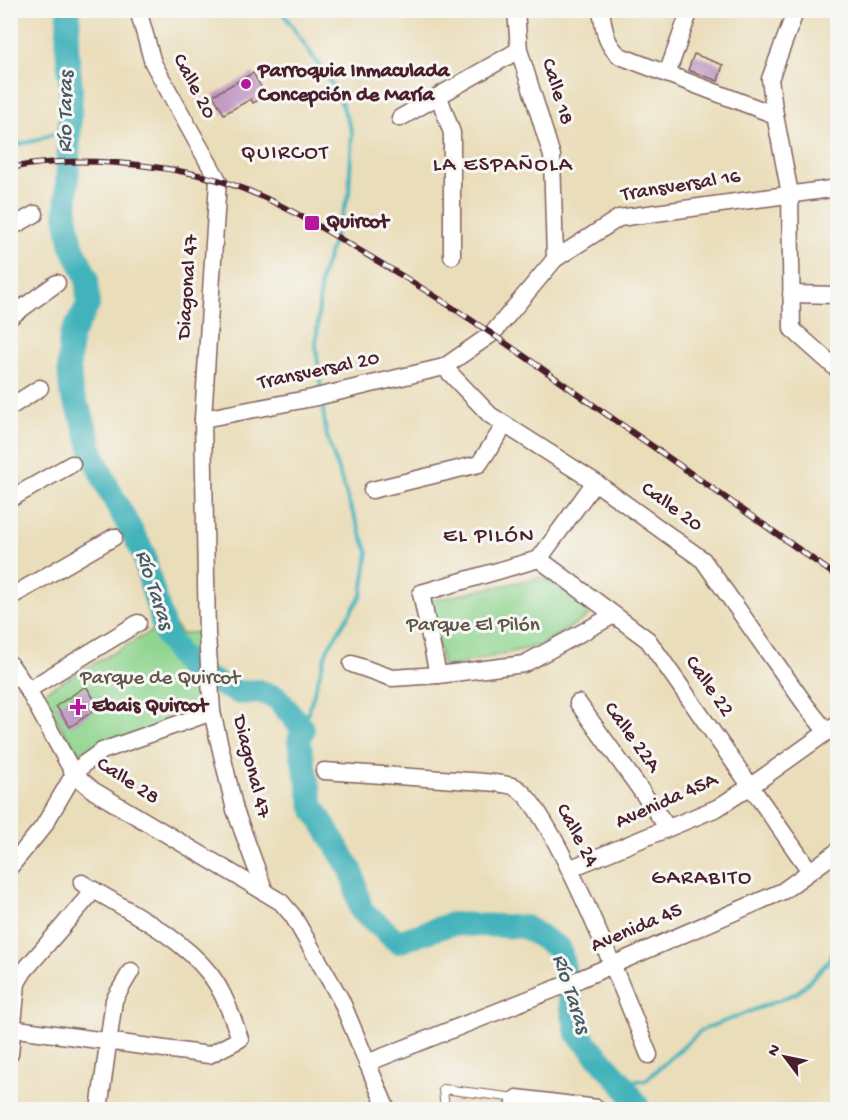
<svg xmlns="http://www.w3.org/2000/svg" width="848" height="1120" viewBox="0 0 848 1120" font-family="'Gochi Hand',sans-serif">
<style>
.green{fill:#90d58f;stroke:#6d7a5d;stroke-width:1.5}
.lines{fill:none;stroke-linecap:round;stroke-linejoin:round}
.stream{stroke:#43b3bb;stroke-width:4}
.river{stroke:#43b3bb;stroke-width:24}
.building{fill:#bd95c1}
.lane-casing{stroke:#82625d;stroke-width:10}
.street-casing{stroke:#82625d;stroke-width:19}
.lane{stroke:#fff;stroke-width:8}
.street{stroke:#fff;stroke-width:16}
.rail-casing{stroke:#4a1f2b;stroke-width:6}
.rail{stroke:#f6f6f2;stroke-width:4;stroke-dasharray:11;stroke-linecap:butt}
.poi-dot{fill:#b5179e;stroke:#f6f6f2;stroke-width:2}
.labels{text-anchor:middle;dominant-baseline:central;stroke-width:6;stroke-linejoin:round;paint-order:stroke}
.poi-label{font-size:21px;font-weight:bold;fill:#4a1f2b;stroke:#f6f6f2;text-anchor:start}
.street-label{font-size:21px;fill:#4a1f2b;stroke:#f6f6f2}
.park-label{font-size:21px;fill:#5f5649;stroke:#f6f6f2}
.water-label{font-size:22px;font-style:italic;fill:#475a65;stroke:#f6f6f2}
.neighbourhood-label{font-size:22px;letter-spacing:1.5px;fill:#4a1f2b;stroke:#f6f6f2}
</style>
<rect width="100%" height="100%" fill="#f6f6f2"/>
<filter id="ink" filterUnits="userSpaceOnUse"><feTurbulence type="fractalNoise" baseFrequency=".0167" numOctaves="2"/><feDisplacementMap in="SourceGraphic" scale="12" xChannelSelector="R" yChannelSelector="G"/><feConvolveMatrix kernelMatrix="1 2 1 2 8 2 1 2 1" color-interpolation-filters="sRGB"/></filter>
<filter id="wash" filterUnits="userSpaceOnUse"><feTurbulence type="fractalNoise" baseFrequency=".008" numOctaves="4" result="noise"/><feDisplacementMap in="SourceGraphic" scale="24" xChannelSelector="R" yChannelSelector="G"/><feGaussianBlur stdDeviation="1.35" result="paint"/><feColorMatrix in="noise" values="0 0 0 0 0 0 0 0 0 0 0 0 0 0 0 0 0 1.4 0 .05"/><feComposite in="paint" operator="in"/></filter>
<g filter="url(#wash)">
<rect width="100%" height="100%" fill="#eaddb9"/>
<g class="green">
<polygon points="542,577 587,604 588,616 541,645 443,668 429,601"/>
<polygon points="172,620 181,634 199,632 212,712 78,753 40,694"/>
</g>
<g class="lines">
<g class="stream">
<polyline points="281,10 337,92 352,132 349,194 321,278 316,345 321,390"/>
<polyline points="10,146 34,141 70,128"/>
<polyline points="303,729 327,650 362,594 368,552 349,503 326,433 322,400"/>
<polyline points="621,1082 646,1080 702,1030 797,993 827,963 838,940"/>
</g>
<polyline class="river" points="69,10 67,48 71,89 66,215 72,246 87,278 88,305 71,336 69,366 71,392 83,420 95,460 109,490 144,554 147,570 166,635 177,652 187,665 198,675 240,693 259,691 277,698 303,729 299,741 313,807 352,872 361,910 398,942 451,924 525,927 560,949 577,1033 621,1082 637,1105 637,1110"/>
</g>
<g id="blocks">
<g class="building">
<polygon points="694,54 723,65 718,81 688,70"/>
<polygon points="253,73 266,96 253,103 251,99 224,114 213,95"/>
<polygon points="86,686 99,707 70,727 56,706"/>
</g>
</g>
</g>
<g filter="url(#ink)">
<use href="#blocks" fill-opacity="0" stroke="#82625d" stroke-width="1.5"/>
<g class="lines">
<g class="lane-casing">
<polyline id="lane" points="445,1110 443,1089 517,1098"/>
</g>
<g class="street-casing">
<g id="street">
<polyline points="138,10 153,63 218,180 203,419 207,634 212,712 235,810 265,892"/>
<polyline points="516,10 519,50 552,156 555,259"/>
<path d="M601,10C604,29 605,44 620,56L775,115L790,194L792,329L838,370"/>
<polyline points="667,74 690,10"/>
<polyline points="439,97 452,133 452,256"/>
<polyline points="775,115 770,79 796,10"/>
<polyline points="400,118 519,50"/>
<polyline points="10,228 35,214"/>
<polyline points="791,294 838,295"/>
<polyline points="10,317 57,283"/>
<polyline points="444,367 490,415 595,482 703,560 807,707 826,731"/>
<polyline points="10,407 40,388"/>
<polyline points="203,419 312,398 444,367 493,333 555,259 619,218 838,188"/>
<polyline points="372,490 479,464 505,425"/>
<polyline points="10,499 72,464"/>
<polyline points="539,559 648,640 810,871"/>
<polyline points="10,597 114,537"/>
<polyline points="10,664 28,690 74,774 94,791 281,902 293,916 341,1000 387,1110"/>
<polyline points="352,664 392,678 438,675 524,664 614,615"/>
<polyline points="438,675 421,593 539,559 595,482"/>
<polyline points="28,690 138,623"/>
<polyline points="578,703 668,828"/>
<path d="M324,771C368,774 412,777 456,780C468,781 505,782 515,787C552,805 630,1008 649,1055"/>
<polyline points="10,867 43,827 74,774 85,763 102,751 212,712"/>
<polyline points="569,869 717,808 751,786 838,724"/>
<path d="M10,1028L209,1055L240,1039C232,1016 224,992 209,973C179,935 123,908 82,883"/>
<polyline points="10,1054 17,983 24,971 94,890"/>
<polyline points="367,1063 580,979 783,891 838,851"/>
<polyline points="99,1110 114,1000 131,971"/>
<polyline points="513,1110 517,1098 597,1108"/>
</g>
</g>
<use href="#lane" class="lane"/>
<use href="#street" class="street"/>
<g class="rail-casing">
<path id="rail" d="M10,168C71,155 158,163 218,180C275,197 328,232 379,262C454,306 525,356 596,407C677,463 757,520 838,577"/>
</g>
<use href="#rail" class="rail"/>
</g>
</g>
<g class="poi-dot">
<circle cx="246" cy="84" r="6"/>
<rect x="304" y="215" width="16" height="16" rx="3"/>
<path d="M75 698h6v6h6v6h-6v6h-6v-6h-6v-6h6z"/>
</g>
<g class="labels">
<g class="poi-label">
<text x="258" y="72">Parroquia Inmaculada<tspan x="258" dy="24">Concepción de María</tspan></text>
<text x="326" y="223">Quircot</text>
<text x="92" y="707">Ebais Quircot</text>
</g>
<g class="street-label">
<text transform="translate(193 87) rotate(62)">Calle 20</text>
<text transform="translate(556 92) rotate(73)">Calle 18</text>
<text transform="translate(681 187) rotate(-9)">Transversal 16</text>
<text transform="translate(189 287) rotate(-86)">Diagonal 47</text>
<text transform="translate(319 372) rotate(-12)">Transversal 20</text>
<text transform="translate(671 508) rotate(36)">Calle 20</text>
<text transform="translate(708 687) rotate(55)">Calle 22</text>
<text transform="translate(631 738) rotate(54)">Calle 22A</text>
<text transform="translate(250 767) rotate(76)">Diagonal 47</text>
<text transform="translate(127 782) rotate(33)">Calle 28</text>
<text transform="translate(667 802) rotate(-24)">Avenida 45A</text>
<text transform="translate(576 836) rotate(62)">Calle 24</text>
<text transform="translate(637 929) rotate(-23)">Avenida 45</text>
</g>
<g class="park-label">
<text x="473" y="626">Parque El Pilón</text>
<text x="160" y="679">Parque de Quircot</text>
</g>
<g class="water-label">
<text transform="translate(67 112) rotate(-89)">Río Taras</text>
<text transform="translate(153 590) rotate(72)">Río Taras</text>
<text transform="translate(570 994) rotate(72)">Río Taras</text>
</g>
<g class="neighbourhood-label">
<text x="285" y="154">QUIRCOT</text>
<text x="503" y="166">LA ESPAÑOLA</text>
<text x="489" y="537">EL PILÓN</text>
<text x="702" y="879">GARABITO</text>
</g>
</g>
<rect width="848" height="1120" fill="none" stroke="#f6f6f2" stroke-width="36"/>
<g transform="translate(785 1057) rotate(302)" stroke="#f6f6f2" stroke-width="4.5" paint-order="stroke">
<path d="M0-4.5L10 22L0 15L-10 22Z" fill="#4a1f2b"/>
<text y="-9" font-size="16" font-weight="bold" text-anchor="middle" fill="#4a1f2b">N</text>
</g>
</svg>
